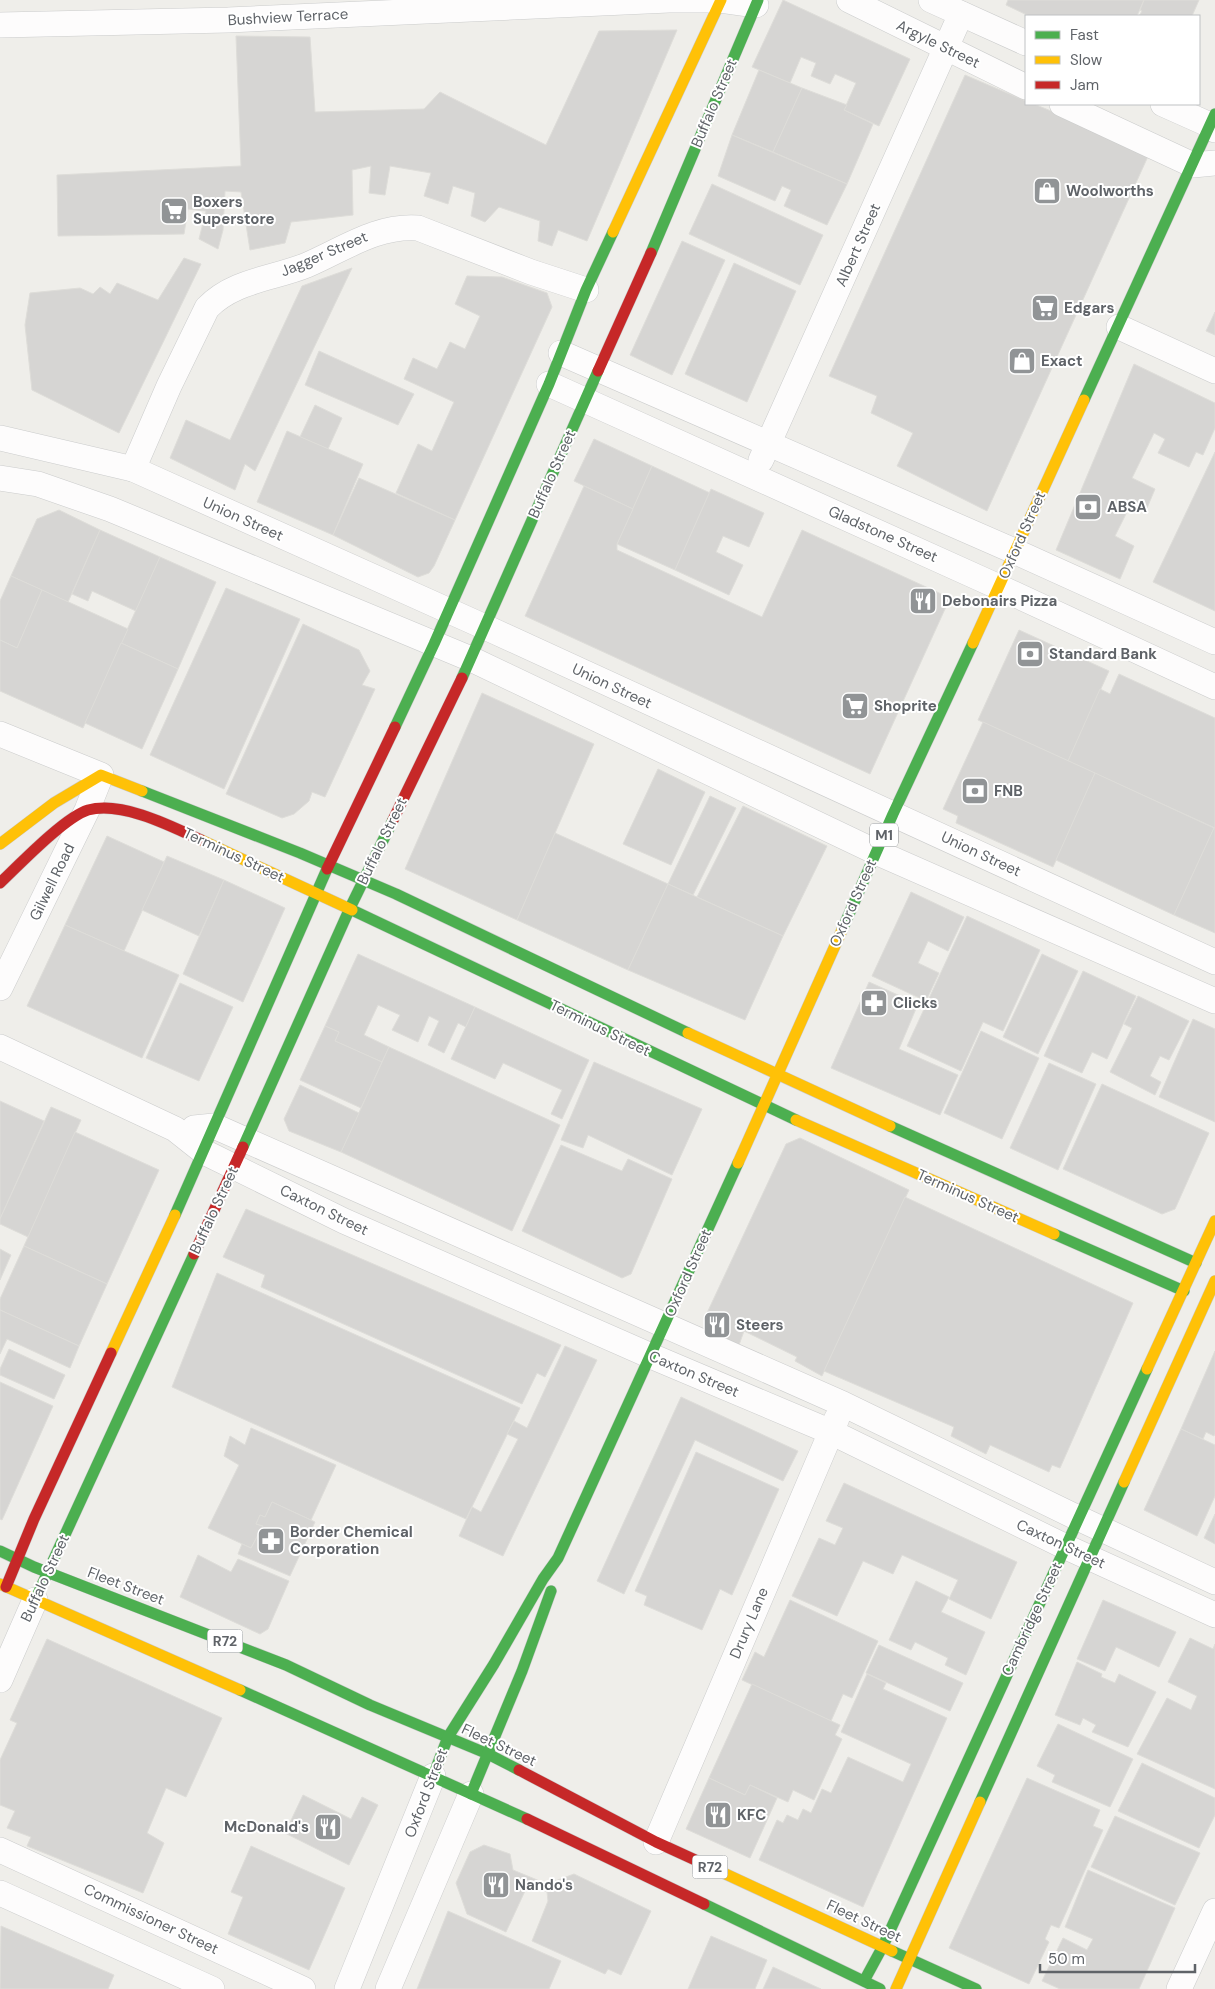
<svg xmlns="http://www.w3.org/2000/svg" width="1215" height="1989" viewBox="0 0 1215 1989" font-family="'DM Sans',sans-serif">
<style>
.building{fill:#d6d5d3;stroke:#deddd9}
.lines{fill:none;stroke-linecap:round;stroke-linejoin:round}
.street-casing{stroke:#cbcccc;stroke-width:26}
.fast-casing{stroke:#cacacb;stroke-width:12}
.slow-casing{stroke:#cacacb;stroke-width:12}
.jam-casing{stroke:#cacacb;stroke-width:12}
.street{stroke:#fdfcfc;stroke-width:25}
.fast{stroke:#4caf50;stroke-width:11}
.slow{stroke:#ffc107;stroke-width:11}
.jam{stroke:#c62828;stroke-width:11}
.labels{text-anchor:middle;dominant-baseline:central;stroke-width:4;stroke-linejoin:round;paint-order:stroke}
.shield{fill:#fff;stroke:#8f9295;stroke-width:1}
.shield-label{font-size:14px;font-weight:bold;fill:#5f6368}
.street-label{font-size:15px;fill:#5f6368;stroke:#fff}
.poi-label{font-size:15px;font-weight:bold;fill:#5f6368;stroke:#fff;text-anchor:start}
</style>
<rect width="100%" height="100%" fill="#efeeea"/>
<g class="building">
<polygon points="783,0 910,59 879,126 844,110 856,83 835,74 830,84 811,76 816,63 801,57 790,83 752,67"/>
<polygon points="1008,0 1144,0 1137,16 1029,16 1006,5"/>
<polygon points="1144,0 1199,0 1192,16 1139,16 1142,11 1140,10"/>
<polygon points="677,30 587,241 558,230 552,246 538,241 540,221 499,207 485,222 471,216 475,193 453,186 448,204 424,196 431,173 390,166 385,195 369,193 371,166 352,170 353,215 291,222 285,243 250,250 241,192 225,191 223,230 218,249 199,239 206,211 188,209 184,234 58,236 57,175 241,166 236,36 310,37 315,112 424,109 440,92 546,145 599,31"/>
<polygon points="759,70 802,88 773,152 732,135"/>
<polygon points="965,75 1026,101 1026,104 1034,104 1150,152 987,511 897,466 913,433 871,413 877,396 829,376"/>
<polygon points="802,88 847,105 844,110 873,124 847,184 773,152"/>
<polygon points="732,135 847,184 827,225 784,206 791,190 782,186 775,201 718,176"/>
<polygon points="712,184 823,235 800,285 689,234"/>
<polygon points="682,241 725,260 672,375 630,355"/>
<polygon points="184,258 201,264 119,433 32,390 25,325 30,293 80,288 93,294 100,287 110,294 117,283 158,300"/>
<polygon points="734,263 796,291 747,402 685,374"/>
<polygon points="352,268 255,471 245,464 235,490 170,458 186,420 230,440 302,286"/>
<polygon points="467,276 502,277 547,293 552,307 455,520 396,493 418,444 432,451 454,402 404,379 413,358 437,369 450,342 465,349 480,316 455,304"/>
<polygon points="1215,312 1215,335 1206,331"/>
<polygon points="319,351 414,394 398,425 305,385"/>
<polygon points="1134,364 1215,403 1215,428 1203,455 1196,452 1189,467 1158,453 1165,439 1154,433 1132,478 1155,489 1147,508 1133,500 1115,536 1134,546 1120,579 1056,550"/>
<polygon points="315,405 342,418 328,449 300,437"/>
<polygon points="287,431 363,464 333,535 257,502"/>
<polygon points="594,439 652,466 633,509 574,481"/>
<polygon points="1215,452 1215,611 1153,582"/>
<polygon points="652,466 710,493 675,570 617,544"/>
<polygon points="359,478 455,520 434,566 429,573 418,577 333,535"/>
<polygon points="584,486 633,509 617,544 617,550 762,617 802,530 950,598 870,774 525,616"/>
<polygon points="711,489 764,513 749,547 723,536 716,552 743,565 729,595 675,570"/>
<polygon points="59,510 100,530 68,602 11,576 37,519"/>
<polygon points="100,530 160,557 136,611 92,591 88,601 72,594"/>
<polygon points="160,557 216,582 178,669 121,643"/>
<polygon points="11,576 42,590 17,648 0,640 0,601"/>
<polygon points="226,588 300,619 224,789 150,755"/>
<polygon points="42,590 128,629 83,728 0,691 0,640 17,648"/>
<polygon points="303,624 359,650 370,671 362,685 375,689 325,797 312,792 309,801 294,814 282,818 226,794"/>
<polygon points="1019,630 1109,671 1068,761 978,720"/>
<polygon points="121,643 178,669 142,749 85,723"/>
<polygon points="1119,674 1215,718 1215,828 1068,761 1100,689 1110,694"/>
<polygon points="482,693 594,744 517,920 405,869"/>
<polygon points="983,722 1095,773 1053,867 956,823 958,816 943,809"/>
<polygon points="658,769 705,792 671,865 623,844"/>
<polygon points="1095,773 1214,828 1174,915 1056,860"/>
<polygon points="710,796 736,808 693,895 668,884"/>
<polygon points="743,806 827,846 783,936 697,897"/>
<polygon points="1214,828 1215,828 1215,933 1174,915"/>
<polygon points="555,833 668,884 628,970 517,920"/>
<polygon points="107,836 164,862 124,951 65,925"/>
<polygon points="167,856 224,880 199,936 142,910"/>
<polygon points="224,880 285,908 243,1002 183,974"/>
<polygon points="668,884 783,936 745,1020 628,970"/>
<polygon points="911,892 964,917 948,951 928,941 918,963 939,973 926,1001 872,976"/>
<polygon points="967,916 1040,950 1003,1031 983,1022 961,1071 907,1046"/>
<polygon points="65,925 179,975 142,1058 27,1006"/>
<polygon points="358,954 475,1007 466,1027 458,1023 444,1053 428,1045 439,1021 429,1016 418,1042 392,1030 400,1015 378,1005 364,1035 389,1047 382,1062 335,1041 339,1032 325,1026"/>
<polygon points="1042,954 1078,971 1038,1054 1003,1037"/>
<polygon points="1083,971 1136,996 1107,1059 1092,1052 1082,1073 1044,1056"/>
<polygon points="869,982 918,1004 899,1049 958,1075 940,1115 831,1068"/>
<polygon points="180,983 233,1007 199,1081 146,1058"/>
<polygon points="1138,996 1189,1021 1169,1060 1160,1056 1150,1076 1161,1082 1155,1095 1110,1072 1132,1028 1124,1024"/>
<polygon points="475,1007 589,1060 562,1119 551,1114 562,1090 503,1063 495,1079 451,1059"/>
<polygon points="1193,1019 1215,1029 1215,1122 1159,1097"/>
<polygon points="325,1026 339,1032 335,1041 382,1062 361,1108 300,1080"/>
<polygon points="981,1031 1039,1058 1002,1139 944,1113"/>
<polygon points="389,1047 560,1125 512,1231 341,1152"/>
<polygon points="594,1062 702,1109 672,1175 588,1135 583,1148 561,1140"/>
<polygon points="1049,1063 1096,1084 1058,1170 1010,1148"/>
<polygon points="1102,1084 1209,1133 1175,1209 1162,1214 1063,1169"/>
<polygon points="300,1085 359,1113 341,1152 289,1131 284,1119"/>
<polygon points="0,1101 44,1121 0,1219"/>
<polygon points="51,1107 81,1120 28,1237 0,1224 0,1219"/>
<polygon points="75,1132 159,1170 107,1284 24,1246"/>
<polygon points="800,1138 909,1190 822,1376 795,1361 797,1357 744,1331 739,1345 708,1330 707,1313 786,1144"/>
<polygon points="561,1145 622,1171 628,1159 672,1179 631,1274 622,1278 522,1231"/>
<polygon points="905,1197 1133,1303 1060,1468 1052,1465 1049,1472 990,1445 986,1454 951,1436 954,1427 824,1371"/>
<polygon points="246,1209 561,1345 545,1377 537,1373 522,1404 261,1287 265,1275 223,1257"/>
<polygon points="24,1246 107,1284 79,1346 0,1310 0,1299"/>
<polygon points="0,1249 11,1255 0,1280"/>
<polygon points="217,1273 520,1408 466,1519 172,1387"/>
<polygon points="0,1310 79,1346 70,1368 7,1339 0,1354"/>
<polygon points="565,1346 597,1360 503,1556 459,1536 472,1507 481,1512 518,1439 507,1434 514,1421 527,1428"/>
<polygon points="9,1349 65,1375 54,1399 0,1375 0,1369"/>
<polygon points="1215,1351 1215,1434 1214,1436 1206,1432 1203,1439 1181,1429"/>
<polygon points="0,1382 53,1406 2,1520 0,1519"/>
<polygon points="681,1397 798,1451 783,1481 695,1440 624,1594 597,1581"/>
<polygon points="251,1428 336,1465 311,1520 272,1502 265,1517 260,1515 256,1524 263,1526 251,1548 208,1528 239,1465 224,1456 230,1436 245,1445"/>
<polygon points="1181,1429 1215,1445 1215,1496 1197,1536 1144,1510"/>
<polygon points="696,1452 779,1489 732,1595 720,1589 702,1630 644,1605 647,1596 635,1591"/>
<polygon points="844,1483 1017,1562 991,1619 949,1599 958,1580 902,1555 893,1574 863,1561 837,1616 792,1596 819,1538 835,1545 843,1528 826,1521"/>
<polygon points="272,1502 315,1522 290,1576 238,1554 242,1544 251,1548 263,1526 256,1524 260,1515 265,1517"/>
<polygon points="1215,1514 1215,1544 1204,1538"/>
<polygon points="198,1555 231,1572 238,1559 289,1581 268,1629 260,1634 180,1597"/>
<polygon points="916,1581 949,1597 941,1612 985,1632 966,1675 945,1665 948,1658 915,1642 911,1650 889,1640"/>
<polygon points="790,1600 878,1641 852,1698 843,1694 831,1721 742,1680 755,1652 764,1657"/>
<polygon points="1103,1600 1176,1632 1159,1667 1116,1647 1105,1671 1077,1659"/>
<polygon points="1190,1638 1213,1649 1215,1644 1215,1789 1137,1754 1167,1698 1191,1710 1197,1696 1168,1682"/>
<polygon points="47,1639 222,1718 186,1797 166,1788 147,1833 164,1843 143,1893 27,1846 31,1837 7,1828 15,1811 0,1805 0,1760 17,1723 10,1720"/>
<polygon points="879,1645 963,1683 950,1711 866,1673"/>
<polygon points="1077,1662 1102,1674 1101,1677 1115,1683 1119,1674 1156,1692 1128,1747 1092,1732 1096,1725 1083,1718 1080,1725 1055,1715"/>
<polygon points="867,1674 886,1683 883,1689 947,1718 863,1907 759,1860 777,1820 783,1823 787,1815 798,1820 803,1809 811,1813 822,1789 831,1793 848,1757 903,1782 911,1764 841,1732"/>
<polygon points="752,1684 840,1725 835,1735 842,1739 814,1800 793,1790 788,1802 750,1785 745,1795 709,1778"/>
<polygon points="1058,1724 1133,1759 1110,1807 1052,1782 1055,1775 1037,1766"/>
<polygon points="1142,1763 1215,1798 1215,1815 1199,1848 1118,1811"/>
<polygon points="709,1778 745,1795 750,1785 777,1798 750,1858 686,1829"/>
<polygon points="1027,1778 1100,1810 1093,1826 1103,1830 1059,1928 1051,1925 1045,1939 1049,1942 1029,1984 949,1948"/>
<polygon points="303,1795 351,1819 362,1797 378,1805 349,1865 285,1833"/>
<polygon points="1115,1816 1200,1853 1175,1905 1091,1867"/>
<polygon points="484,1845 510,1854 513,1870 547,1884 574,1874 651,1911 621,1975 608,1969 605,1974 532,1941 548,1901 547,1892 532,1886 525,1891 506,1932 467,1914 456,1883 470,1852"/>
<polygon points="251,1846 345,1888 309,1970 228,1934 243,1897 231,1892"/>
<polygon points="1088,1870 1175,1908 1139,1989 1060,1989 1042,1981 1063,1938 1087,1950 1093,1939 1065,1927"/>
<polygon points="448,1911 561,1961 549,1989 417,1989"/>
<polygon points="1,1926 114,1975 108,1989 0,1989"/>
<polygon points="711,1936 767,1960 755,1989 688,1989"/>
<polygon points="773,1967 821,1989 763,1989"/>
</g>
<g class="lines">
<g class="street-casing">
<g id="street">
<polyline points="849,0 1026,87"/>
<polyline points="931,0 1026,43"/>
<polyline points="0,25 228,20 669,0 720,0 756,5"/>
<polyline points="1062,104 1193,165 1215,163"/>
<polyline points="1163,104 1210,125 1215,130"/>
<polyline points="1119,327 1215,371"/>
<polyline points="561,353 1014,551 1215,642"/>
<polyline points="549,384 999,587 1215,687"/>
<polyline points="0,438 133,469 485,627 1215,962"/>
<polyline points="761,460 961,14"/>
<path d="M133,469L169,386L207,308C234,280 273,279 307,265C344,249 377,225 418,228L531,272L586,290"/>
<polyline points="0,478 38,484 110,509 471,659 876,852 1215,1001"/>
<polyline points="0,734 101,775 87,810 0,988"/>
<polyline points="0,1047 175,1129 204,1152 344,1221 651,1356 831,1432 1066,1547 1215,1615"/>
<polyline points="194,1128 214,1126 843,1404 1078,1518 1215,1582"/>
<polyline points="0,1680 35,1600"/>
<polyline points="656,1842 837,1418"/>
<polyline points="0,1850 303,1989"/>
<polyline points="0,1893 212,1989"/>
<polyline points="347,1989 433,1776"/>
<polyline points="388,1989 471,1794"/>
<polyline points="1179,1989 1215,1911"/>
</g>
</g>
<g class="fast-casing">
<g id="fast">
<polyline points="651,253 758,0"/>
<polyline points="1084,400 1215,114"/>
<polyline points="462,678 598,371"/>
<polyline points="395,727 434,644 549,384 586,290 613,232"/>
<polyline points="142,791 300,853 396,894 688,1033"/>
<polyline points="352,910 796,1120"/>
<polyline points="842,930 893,814 973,643"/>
<polyline points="890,1126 1196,1263"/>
<polyline points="243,1147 350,908 393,820"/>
<polyline points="175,1215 327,869"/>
<polyline points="1054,1234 1184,1291"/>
<polyline points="0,1551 34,1567 286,1665 370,1705 488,1754 519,1770"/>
<polyline points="35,1600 194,1254"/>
<polyline points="240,1690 527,1819"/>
<polyline points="433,1776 448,1737 494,1664 543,1579 558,1558 738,1163"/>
<polyline points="471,1794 522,1671 551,1591"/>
<polyline points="980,1802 1124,1482"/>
<polyline points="704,1904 880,1989"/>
<polyline points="892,1951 976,1989"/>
<polyline points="864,1981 883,1946 1147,1369"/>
</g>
</g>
<g class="slow-casing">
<g id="slow">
<polyline points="613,232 721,0"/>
<polyline points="973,643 1084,400"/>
<polyline points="201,840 352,910"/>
<polyline points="0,844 54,803 101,775 142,791"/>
<polyline points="688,1033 890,1126"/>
<polyline points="796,1120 1054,1234"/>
<polyline points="738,1163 842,930"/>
<polyline points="111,1353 175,1215"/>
<polyline points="1147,1369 1215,1221"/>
<polyline points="1124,1482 1215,1281"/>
<polyline points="0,1584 240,1690"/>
<polyline points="704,1864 892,1951"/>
<polyline points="896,1989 980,1802"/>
</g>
</g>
<g class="jam-casing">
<g id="jam">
<polyline points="598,371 651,253"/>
<polyline points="393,820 462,678"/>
<polyline points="327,869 395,727"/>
<path d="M0,883C19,865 65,817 88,810C122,801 171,826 201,840"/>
<polyline points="194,1254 243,1147"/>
<polyline points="6,1587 34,1519 111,1353"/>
<polyline points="519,1770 656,1842 704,1864"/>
<polyline points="527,1819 704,1904"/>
</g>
</g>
<use href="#street" class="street"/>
<use href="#fast" class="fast"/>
<use href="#slow" class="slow"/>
<use href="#jam" class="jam"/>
</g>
<defs>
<g id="shop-square" transform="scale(1.4375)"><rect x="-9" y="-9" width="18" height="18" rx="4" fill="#919496" stroke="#fff"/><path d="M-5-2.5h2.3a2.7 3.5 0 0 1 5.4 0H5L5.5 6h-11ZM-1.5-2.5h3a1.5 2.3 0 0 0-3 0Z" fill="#fff"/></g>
<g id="supermarket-square" transform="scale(1.4375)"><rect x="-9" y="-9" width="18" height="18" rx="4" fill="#919496" stroke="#fff"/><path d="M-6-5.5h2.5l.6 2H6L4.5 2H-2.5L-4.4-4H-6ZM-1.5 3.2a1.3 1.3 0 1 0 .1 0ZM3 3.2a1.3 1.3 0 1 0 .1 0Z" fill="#fff"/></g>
<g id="bank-square" transform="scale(1.4375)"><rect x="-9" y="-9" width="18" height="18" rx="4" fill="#919496" stroke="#fff"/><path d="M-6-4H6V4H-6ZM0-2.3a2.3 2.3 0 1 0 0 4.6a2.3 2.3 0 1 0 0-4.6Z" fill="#fff"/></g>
<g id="restaurant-square" transform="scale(1.4375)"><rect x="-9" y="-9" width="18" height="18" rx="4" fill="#919496" stroke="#fff"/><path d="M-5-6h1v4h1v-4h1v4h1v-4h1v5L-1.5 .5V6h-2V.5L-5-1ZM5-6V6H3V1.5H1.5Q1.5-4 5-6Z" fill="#fff"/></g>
<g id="pharmacy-square" transform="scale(1.4375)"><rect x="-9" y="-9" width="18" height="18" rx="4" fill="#919496" stroke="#fff"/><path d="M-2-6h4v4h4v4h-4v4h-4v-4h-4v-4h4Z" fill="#fff"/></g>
</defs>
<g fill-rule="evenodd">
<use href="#shop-square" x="1047" y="191"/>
<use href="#supermarket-square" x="174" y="211"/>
<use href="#supermarket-square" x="1045" y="308"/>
<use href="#shop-square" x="1022" y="361"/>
<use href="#bank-square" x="1088" y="507"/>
<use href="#restaurant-square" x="923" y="601"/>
<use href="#bank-square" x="1030" y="654"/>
<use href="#supermarket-square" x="855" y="706"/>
<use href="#bank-square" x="975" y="791"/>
<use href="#pharmacy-square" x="874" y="1003"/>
<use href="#restaurant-square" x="717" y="1325"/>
<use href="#pharmacy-square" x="271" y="1541"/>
<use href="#restaurant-square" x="718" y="1815"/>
<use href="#restaurant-square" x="328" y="1827"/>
<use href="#restaurant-square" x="496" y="1885"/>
</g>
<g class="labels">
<g class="shield">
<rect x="870" y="823.5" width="28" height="23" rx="4"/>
<rect x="207.5" y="1629.5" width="35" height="23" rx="4"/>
<rect x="692.5" y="1855.5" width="35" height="23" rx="4"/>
</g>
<g class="shield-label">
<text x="884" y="835">M1</text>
<text x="225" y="1641">R72</text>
<text x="710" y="1867">R72</text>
</g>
<g class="street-label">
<text transform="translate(288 17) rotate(-3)">Bushview Terrace</text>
<text transform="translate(938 44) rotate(26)">Argyle Street</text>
<text transform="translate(714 103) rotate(-67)">Buffalo Street</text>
<text transform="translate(858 245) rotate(-66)">Albert Street</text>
<text transform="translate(324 254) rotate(-23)">Jagger Street</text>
<text transform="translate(552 474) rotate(-66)">Buffalo Street</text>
<text transform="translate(243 519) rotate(24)">Union Street</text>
<text transform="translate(883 534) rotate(24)">Gladstone Street</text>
<text transform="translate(1022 535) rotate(-66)">Oxford Street</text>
<text transform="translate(612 686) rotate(25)">Union Street</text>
<text transform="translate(382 841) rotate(-64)">Buffalo Street</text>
<text transform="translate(981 854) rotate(25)">Union Street</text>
<text transform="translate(234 855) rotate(25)">Terminus Street</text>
<text transform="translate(52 882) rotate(-64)">Gilwell Road</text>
<text transform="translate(853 903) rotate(-66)">Oxford Street</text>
<text transform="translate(600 1028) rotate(26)">Terminus Street</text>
<text transform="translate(968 1196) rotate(24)">Terminus Street</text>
<text transform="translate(214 1210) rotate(-65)">Buffalo Street</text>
<text transform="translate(324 1210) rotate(26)">Caxton Street</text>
<text transform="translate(688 1273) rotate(-66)">Oxford Street</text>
<text transform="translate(694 1374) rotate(23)">Caxton Street</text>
<text transform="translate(1061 1544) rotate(25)">Caxton Street</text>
<text transform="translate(45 1578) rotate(-65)">Buffalo Street</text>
<text transform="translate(126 1586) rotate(21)">Fleet Street</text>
<text transform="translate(1032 1619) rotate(-65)">Cambridge Street</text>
<text transform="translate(749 1623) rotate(-67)">Drury Lane</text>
<text transform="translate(499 1745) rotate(25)">Fleet Street</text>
<text transform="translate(426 1793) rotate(-69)">Oxford Street</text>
<text transform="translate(151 1919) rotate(25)">Commissioner Street</text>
<text transform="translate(864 1921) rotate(25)">Fleet Street</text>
</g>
<g class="poi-label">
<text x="1066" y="191">Woolworths</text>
<text x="193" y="202">Boxers<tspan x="193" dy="17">Superstore</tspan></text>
<text x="1064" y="308">Edgars</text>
<text x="1041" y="361">Exact</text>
<text x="1107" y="507">ABSA</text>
<text x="942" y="601">Debonairs Pizza</text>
<text x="1049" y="654">Standard Bank</text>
<text x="874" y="706">Shoprite</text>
<text x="994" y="791">FNB</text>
<text x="893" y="1003">Clicks</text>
<text x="736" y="1325">Steers</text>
<text x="290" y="1532">Border Chemical<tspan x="290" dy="17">Corporation</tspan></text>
<text x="737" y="1815">KFC</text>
<text x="309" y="1827" text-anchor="end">McDonald's</text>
<text x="515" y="1885">Nando's</text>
</g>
</g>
<rect x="1025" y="15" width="175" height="90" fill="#ffffff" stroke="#bfc1c3"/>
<rect x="1035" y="31" width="25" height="8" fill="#4caf50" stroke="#bfc1c3"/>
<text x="1070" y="40" font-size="15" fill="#5f6368">Fast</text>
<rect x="1035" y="56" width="25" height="8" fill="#ffc107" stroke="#bfc1c3"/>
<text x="1070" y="65" font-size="15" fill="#5f6368">Slow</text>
<rect x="1035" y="81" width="25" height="8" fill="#c62828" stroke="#bfc1c3"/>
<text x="1070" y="90" font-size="15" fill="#5f6368">Jam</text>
<path d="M1040 1964v8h155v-8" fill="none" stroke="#5f6368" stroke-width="2.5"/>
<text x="1048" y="1964" font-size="15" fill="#5f6368" stroke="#ffffff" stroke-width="4" paint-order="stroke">50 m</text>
</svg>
